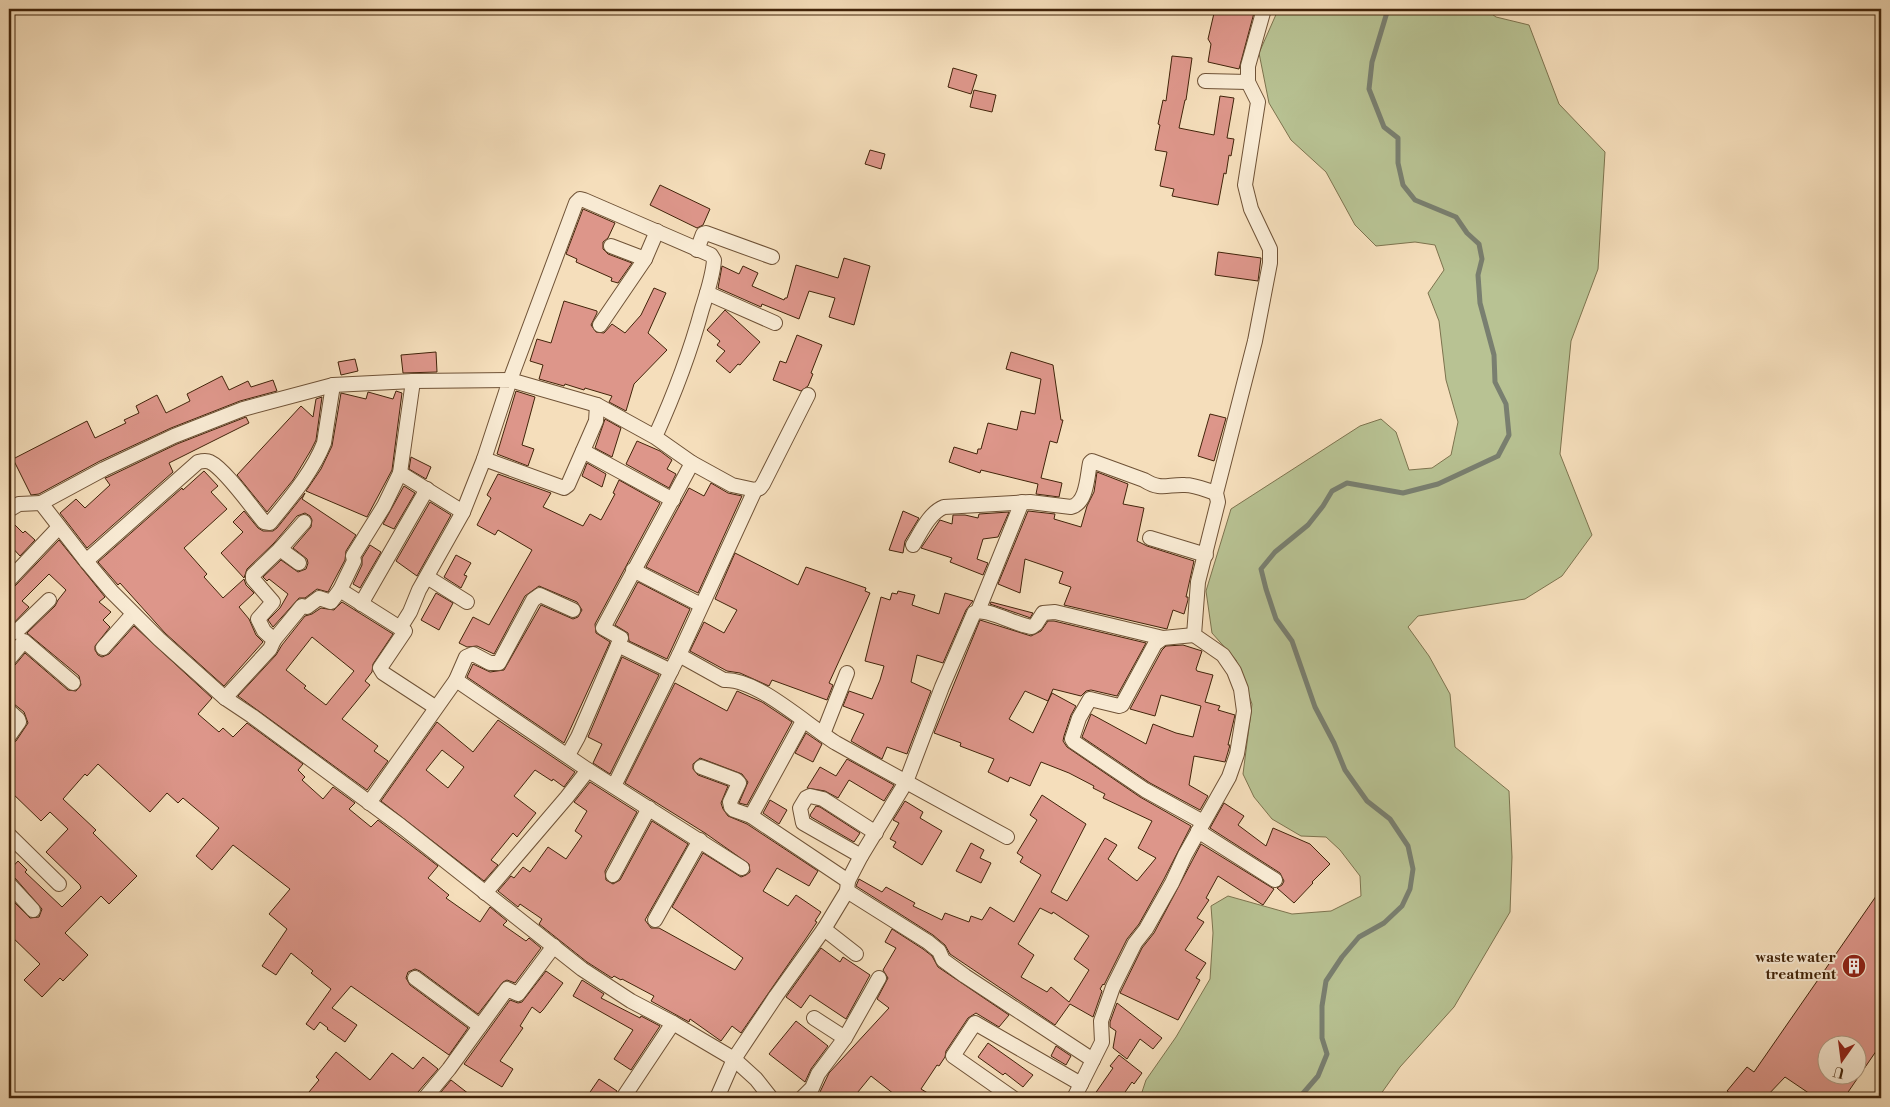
<svg xmlns="http://www.w3.org/2000/svg" width="1890" height="1107" viewBox="0 0 1890 1107" font-family="'Libre Bodoni',serif">
<style>
.green{fill:#b8c293;stroke:#7d734e}
.lines{fill:none;stroke-linecap:round;stroke-linejoin:round}
.stream{stroke:#797f70;stroke-width:5}
.building{fill:#dd968a;stroke:#42240a;fill-rule:evenodd}
.street-casing{stroke:#6f5236;stroke-width:16}
.street{stroke:#f8ead3;stroke-width:14}
.labels{text-anchor:middle;dominant-baseline:central;stroke-width:4;stroke-linejoin:round;paint-order:stroke}
.poi-label{font-size:15px;font-weight:bold;fill:#42240a;stroke:#f8ead3;text-anchor:end}
</style>
<rect width="100%" height="100%" fill="#f5debb"/>
<filter id="stains"><feTurbulence type="fractalNoise" baseFrequency=".004" numOctaves="4"/><feColorMatrix values="0 0 0 0 .2 0 0 0 0 .09 0 0 0 0 .02 0 0 0 .5 -.17"/></filter>
<radialGradient id="worn" r=".72"><stop offset=".6" stop-color="#630" stop-opacity="0"/><stop offset="1" stop-color="#630" stop-opacity=".3"/></radialGradient>
<polygon class="green" points="1283,9 1485,9 1496,17 1529,25 1559,104 1605,152 1598,269 1571,341 1560,454 1592,535 1562,576 1525,599 1418,616 1408,627 1429,656 1450,694 1455,747 1509,791 1512,857 1510,912 1454,1007 1400,1067 1378,1098 1140,1098 1146,1080 1176,1037 1210,979 1213,933 1211,906 1228,896 1292,914 1331,911 1361,896 1360,876 1340,850 1326,837 1301,836 1272,819 1254,797 1243,774 1252,704 1236,660 1212,633 1206,591 1231,509 1360,426 1381,419 1396,432 1409,470 1432,468 1451,455 1458,422 1446,380 1439,321 1428,293 1444,270 1435,245 1415,242 1376,246 1355,225 1326,172 1291,140 1269,103 1259,53 1278,10"/>
<g class="lines">
<polyline class="stream" points="1299,1098 1318,1076 1327,1054 1322,1038 1322,1006 1326,981 1342,957 1359,937 1384,923 1402,906 1410,889 1413,869 1408,846 1390,819 1367,801 1345,770 1334,743 1315,707 1292,641 1276,619 1266,589 1261,569 1275,552 1308,525 1323,506 1332,491 1347,483 1403,493 1438,484 1498,456 1509,435 1506,404 1495,382 1494,355 1480,303 1478,275 1482,259 1479,244 1467,233 1456,217 1415,200 1403,185 1398,163 1398,138 1384,127 1369,89 1372,62 1388,9"/>
</g>
<g class="building">
<polygon points="1215,9 1255,9 1239,69 1208,62 1211,44 1208,39"/>
<polygon points="1172,56 1192,58 1186,100 1185,100 1179,128 1214,135 1220,96 1234,98 1227,138 1234,139 1231,156 1229,155 1226,174 1224,173 1218,205 1172,196 1174,189 1160,186 1167,152 1155,150 1160,125 1158,124 1163,100 1166,101"/>
<polygon points="953,68 977,75 971,94 948,87"/>
<polygon points="974,90 996,95 992,112 970,107"/>
<polygon points="870,150 885,154 881,169 865,164"/>
<polygon points="660,185 710,209 703,225 697,228 650,205"/>
<polygon points="583,209 615,223 608,238 603,242 603,249 608,254 632,263 618,283 611,281 612,278 576,262 577,259 566,254"/>
<polygon points="1218,252 1261,258 1258,281 1215,275"/>
<polygon points="844,258 870,266 854,325 829,317 835,298 809,291 799,319 762,304 761,307 718,288 722,266 739,274 743,266 758,273 752,286 784,300 785,298 787,298 796,265 838,278"/>
<polygon points="654,288 666,293 648,333 667,350 634,384 626,411 609,402 612,396 585,388 584,390 565,384 564,386 539,379 543,365 530,361 537,339 551,343 564,301 597,311 597,313 591,325 596,332 604,333 612,324 625,333 641,315"/>
<polygon points="725,310 760,342 740,365 738,364 730,373 716,361 725,351 717,345 720,341 707,330"/>
<polygon points="797,335 822,345 811,373 813,374 808,386 801,391 773,380 780,361 786,363"/>
<polygon points="436,352 437,372 403,373 401,355"/>
<polygon points="1011,352 1053,365 1061,420 1063,420 1057,443 1050,441 1041,478 1062,483 1059,497 1036,494 1038,484 981,470 980,473 949,462 954,447 977,454 978,449 981,449 988,423 1017,430 1021,411 1035,414 1041,379 1006,369"/>
<polygon points="355,359 358,371 341,375 338,362"/>
<polygon points="222,376 229,390 248,381 251,387 273,380 277,391 240,401 171,428 100,461 39,494 31,495 13,459 87,421 95,438 126,423 124,420 139,413 136,406 157,395 166,413 190,401 187,394"/>
<polygon points="396,391 402,393 392,470 367,517 306,491 321,469 332,446 341,393 366,399 368,392 393,399"/>
<polygon points="516,391 535,397 522,445 534,449 528,466 497,454"/>
<polygon points="322,397 316,440 311,450 293,480 267,512 237,475 301,406 313,417 316,399"/>
<polygon points="1210,414 1226,418 1214,461 1198,456"/>
<polygon points="246,417 249,423 169,463 173,472 87,548 60,513 76,499 85,508 110,485 105,478 108,477 177,444"/>
<polygon points="605,419 621,428 612,457 595,448"/>
<polygon points="637,441 660,451 672,460 667,469 676,474 669,488 626,464"/>
<polygon points="411,457 431,467 426,479 409,469"/>
<polygon points="587,463 606,474 602,487 582,476"/>
<polygon points="204,471 218,486 211,492 227,509 184,548 207,574 204,577 223,598 244,579 246,585 254,593 239,607 249,619 256,635 263,642 224,686 165,633 120,583 118,585 98,562 182,488 183,490"/>
<polygon points="1097,472 1128,484 1123,504 1144,508 1137,541 1147,546 1194,561 1186,597 1188,597 1188,600 1184,614 1173,610 1167,629 1064,605 1071,587 1059,583 1063,572 1025,559 1020,593 998,584 1028,511 1055,514 1054,519 1081,527 1087,506 1094,492"/>
<polygon points="498,474 551,493 543,507 583,526 590,514 601,520 615,494 613,493 619,480 660,503 595,624 596,633 610,642 564,743 467,677 473,664 490,672 504,670 541,605 573,619 578,617 582,610 577,602 539,586 525,596 494,654 477,646 467,647 459,643 473,617 489,625 532,550 498,530 495,535 477,525 491,498 487,495"/>
<polygon points="711,483 728,493 742,496 698,593 646,567 689,488 704,496"/>
<polygon points="404,486 415,493 394,529 383,524"/>
<polygon points="305,493 302,499 356,535 346,551 345,560 328,592 317,589 305,598 299,598 273,627 268,620 280,608 288,594 269,579 267,581 263,577 281,560 298,572 306,569 308,563 307,559 293,548 311,527 312,520 310,516 305,513 297,516 274,543 247,569 244,578 221,553 243,532 233,522 244,511 258,528 263,531 273,531 277,528"/>
<polygon points="430,502 451,515 417,576 396,561"/>
<polygon points="903,511 919,518 905,541 903,553 889,550"/>
<polygon points="1009,512 998,537 983,539 977,559 988,563 983,575 950,562 952,558 921,548 940,520 952,524 953,515 965,515 978,518 979,514"/>
<polygon points="9,519 23,533 25,531 35,540 20,556 9,544"/>
<polygon points="59,540 105,597 99,602 111,612 103,620 110,627 95,646 95,650 98,655 102,657 109,654 134,626 212,698 198,714 219,732 223,728 233,737 247,723 303,764 298,770 305,777 302,780 323,799 333,787 355,803 349,809 371,827 378,820 438,866 428,878 449,895 446,898 480,922 490,907 507,921 503,925 526,941 529,938 541,948 515,983 507,980 503,982 478,1014 420,971 415,969 408,972 406,978 410,985 468,1028 449,1055 351,986 332,1008 357,1025 345,1042 327,1029 328,1028 320,1022 314,1030 306,1024 331,989 311,973 313,971 291,953 276,975 262,966 287,929 269,914 290,889 233,845 212,870 196,856 219,828 183,798 178,803 167,793 150,812 98,764 87,776 85,774 63,799 96,830 93,833 137,876 109,904 101,896 65,933 88,955 63,981 60,978 42,997 24,980 40,964 9,934 9,897 30,918 39,917 42,909 15,878 9,875 9,871 18,861 27,870 25,872 62,907 81,888 80,885 46,852 68,829 50,812 41,821 9,790 9,745 16,741 28,723 24,712 14,704 9,702 9,668 15,665 25,653 68,690 76,691 81,685 79,676 27,633 55,606 58,600 66,590 49,574 22,601 29,607 9,628 9,589 15,586"/>
<polygon points="370,545 381,552 360,588 353,584 362,565 362,558"/>
<polygon points="735,553 798,585 806,567 866,588 865,591 870,593 829,683 833,685 827,700 772,680 769,686 740,673 727,671 690,651 704,622 724,633 737,610 715,599"/>
<polygon points="456,555 471,563 464,575 467,576 461,588 444,577"/>
<polygon points="638,582 690,609 667,659 629,641 628,633 615,625"/>
<polygon points="898,591 915,595 912,605 939,614 945,593 973,601 966,610 943,663 917,655 911,682 931,691 907,754 887,747 882,759 851,741 864,714 843,706 849,691 872,699 880,680 884,666 865,661 881,597 890,600 892,593 897,594"/>
<polygon points="436,593 453,603 439,630 421,620"/>
<path d="M342,602L393,634L373,664L372,672L365,681L370,685L342,719L378,746L374,751L388,761L367,790L238,696L276,655L282,645L305,616L312,614L321,608L334,610ZM312,637L354,671L326,705L304,688L306,686L286,670Z"/>
<polygon points="991,602 1033,613 1030,618 1028,617 990,604"/>
<path d="M980,620L1031,636L1041,631L1048,621H1054L1146,643L1117,696L1091,690L1086,691L1081,696L1053,689L1048,701L1025,691L1009,719L1033,733L1052,693L1076,706L1071,715L1064,736L1063,741L1067,747L1140,797L1191,826L1164,879L1139,924L1127,939L1104,985L1103,984L1100,989L1102,991L1093,1017L1070,1004L1055,1025L950,954L945,945L933,935L856,886L859,879L882,892L886,887L915,903L913,906L942,920L945,913L969,922L971,916L982,920L990,907L1014,922L1041,875L1020,862L1023,857L1017,853L1037,820L1030,815L1042,795L1086,824L1051,892L1067,901L1105,838L1117,845L1108,859L1137,881L1156,858L1138,848L1152,821L1103,798L1105,794L1093,788L1094,786L1069,773L1041,762L1030,786L1010,777L1008,782L988,772L994,759L960,746L961,743L934,733ZM1040,908L1052,914L1053,912L1089,936L1074,959L1089,970L1069,1002L1051,987L1047,992L1021,977L1034,955L1018,944Z"/>
<polygon points="1183,645 1202,651 1196,669 1197,671 1213,675 1205,702 1220,706 1218,710 1235,715 1228,745 1230,745 1228,752 1225,762 1194,756 1189,785 1208,796 1200,810 1150,783 1082,737 1091,714 1146,744 1153,724 1176,733 1193,737 1201,706 1161,695 1155,716 1130,709 1162,650 1166,646"/>
<polygon points="622,657 659,675 610,774 593,763 602,744 588,737"/>
<polygon points="675,683 727,711 737,691 762,702 792,722 747,805 739,803 748,782 742,774 700,758 693,764 693,769 698,775 728,786 721,803 723,809 728,816 747,824 818,871 809,886 777,868 763,891 788,906 796,895 821,912 815,921 817,922 807,937 741,1033 732,1026 721,1041 690,1019 689,1022 651,1001 654,996 622,979 621,980 614,976 612,978 587,962 539,924 542,919 520,904 518,907 498,891 511,876 514,878 523,867 530,872 548,847 566,859 582,836 575,831 587,811 574,802 590,782 637,812 605,871 606,880 613,884 620,880 652,821 688,844 645,920 651,928 659,928 735,970 743,958 672,907 703,853 741,877 746,875 750,872 749,864 705,833 625,783"/>
<path d="M498,720L575,772L564,787L553,779L552,781L535,770L514,796L536,813L517,837L513,833L491,860L498,865L484,881L381,801L437,722L473,752ZM442,750L464,767L448,788L426,770Z"/>
<polygon points="806,733 822,744 813,762 795,753"/>
<polygon points="847,759 894,785 884,801 849,780 838,798 825,791 807,788 820,767 836,776"/>
<polygon points="770,800 787,810 779,824 763,813"/>
<polygon points="905,801 923,812 920,818 942,831 922,865 893,847 896,842 890,839 899,823 893,820"/>
<polygon points="1224,803 1244,816 1238,825 1266,846 1273,828 1310,844 1330,864 1312,882 1313,883 1294,903 1277,888 1282,885 1284,881 1280,873 1210,828"/>
<polygon points="816,806 820,807 860,833 854,842 811,817 810,815"/>
<polygon points="971,843 984,850 980,858 991,863 981,883 956,871"/>
<polygon points="1201,844 1274,889 1263,905 1218,876 1206,898 1209,900 1197,918 1204,922 1185,950 1206,963 1196,978 1200,980 1178,1020 1120,993 1142,948 1154,933"/>
<path d="M1881,889V1044L1844,1098H1816L1785,1077L1765,1098H1737L1727,1091L1747,1067L1754,1072ZM1828,1044H1858V1074H1828Z"/>
<polygon points="892,929 923,949 932,956 938,967 1009,1015 999,1027 976,1013 968,1018 946,1051 945,1057 939,1066 937,1065 921,1089 936,1098 899,1098 871,1076 853,1098 814,1098 820,1092 829,1073 889,1008 877,999 888,978 883,970 896,948 885,942"/>
<polygon points="821,948 840,962 843,957 870,975 846,1019 810,995 801,1008 786,997"/>
<polygon points="546,971 563,983 543,1010 540,1013 532,1007 520,1026 523,1028 500,1061 513,1069 502,1087 464,1064 510,1000 518,1003 522,1002"/>
<polygon points="582,980 604,994 601,998 640,1018 641,1016 660,1026 631,1070 614,1059 633,1030 573,996"/>
<polygon points="1117,1003 1162,1038 1153,1049 1140,1039 1127,1059 1113,1048 1116,1031 1110,1027 1110,1022"/>
<polygon points="796,1021 828,1046 811,1069 805,1082 769,1054"/>
<polygon points="988,1043 1033,1075 1023,1087 1005,1073 1003,1075 978,1057"/>
<polygon points="1056,1046 1071,1056 1066,1065 1051,1056"/>
<polygon points="336,1052 370,1080 392,1053 413,1069 423,1057 438,1069 418,1092 416,1098 304,1098 319,1080 316,1077"/>
<polygon points="1119,1055 1142,1073 1134,1084 1132,1082 1121,1098 1092,1098 1113,1068 1110,1066"/>
<polygon points="599,1079 617,1091 614,1098 586,1098"/>
<polygon points="451,1080 474,1098 436,1098"/>
</g>
<g class="lines">
<g class="street-casing">
<g id="street">
<polyline points="1205,81 1248,82"/>
<polyline points="611,246 645,259"/>
<polyline points="697,250 703,234 706,233 772,257"/>
<polyline points="707,293 775,323"/>
<polyline points="600,325 645,259 657,231"/>
<polyline points="413,381 400,473 463,512"/>
<path d="M655,437C674,395 690,353 702,309C707,293 713,276 714,260L711,255L584,200L580,199L576,203L510,380L597,405L655,437L692,463L732,485L755,490L760,488L763,484L808,395"/>
<polyline points="583,451 673,500"/>
<polyline points="41,503 104,469 174,436 243,409 333,385 413,381 510,380 484,459"/>
<polyline points="9,510 19,504 41,503 86,561 112,592 159,639 225,698 252,716 401,826 582,969 631,1001 673,1023 734,1059 756,1079 771,1098"/>
<polyline points="1150,538 1206,555"/>
<path d="M913,545C921,532 929,513 944,507L1030,502L1071,507C1087,503 1087,477 1090,463L1092,461L1144,480C1161,491 1168,484 1185,485C1195,485 1206,490 1216,493"/>
<polyline points="280,549 304,522"/>
<path d="M86,561L198,462C202,461 206,460 210,462C225,469 252,508 264,522L270,523C290,498 312,473 324,443L333,385"/>
<polyline points="633,570 701,605"/>
<polyline points="427,577 467,602"/>
<polyline points="9,580 59,527"/>
<polyline points="340,590 354,561 353,556 384,506 400,473"/>
<polyline points="361,604 427,489"/>
<polyline points="978,611 1022,502"/>
<polyline points="16,632 49,600"/>
<polyline points="1194,635 1163,638 1155,644 1122,705 1119,706 1090,699 1079,718 1072,739 1074,742 1145,790 1203,822"/>
<polyline points="274,640 302,606 307,607 319,598 331,602 340,590 400,628"/>
<path d="M618,645L671,671L679,655L724,680C757,678 808,726 836,743C893,775 950,806 1007,837"/>
<polyline points="103,648 133,614"/>
<polyline points="679,655 755,490"/>
<polyline points="9,659 24,641 73,683"/>
<polyline points="456,680 588,770 742,868"/>
<polyline points="225,698 270,649 274,640 264,631 258,619 273,602 253,579 253,575 280,549 299,563"/>
<polyline points="435,707 383,673 380,668 405,631 400,628 410,612 419,590 463,512 484,459 564,488 568,485 596,421 597,405"/>
<polyline points="9,711 18,719 19,722 9,736"/>
<polyline points="823,734 847,673"/>
<polyline points="568,755 578,737 621,638 603,628 692,463"/>
<polyline points="701,767 736,780 739,783 730,802 731,807 734,810 751,816 803,721"/>
<polyline points="614,786 671,671"/>
<polyline points="369,803 456,680 466,657 473,654 490,663 499,663 533,600 540,595 573,610"/>
<polyline points="751,816 848,881"/>
<polyline points="1198,831 1275,880"/>
<polyline points="9,835 59,884"/>
<polyline points="861,856 803,823 800,808 806,798 810,796 823,799 876,833"/>
<polyline points="613,875 649,808"/>
<polyline points="9,884 33,910"/>
<polyline points="847,891 928,942 939,951 943,960 965,976 1093,1060"/>
<polyline points="485,893 567,797 588,770"/>
<polyline points="655,920 700,840"/>
<polyline points="824,929 856,954"/>
<polyline points="415,978 480,1026"/>
<polyline points="845,1038 879,978"/>
<polyline points="425,1098 449,1069 507,989 518,994 554,946"/>
<polyline points="623,1098 673,1023"/>
<path d="M717,1098L734,1059L776,996L824,929L847,891L848,881L861,856L906,782L942,687L974,613C985,606 1017,626 1032,627L1036,624L1043,613L1055,612L1163,638"/>
<polyline points="802,1098 812,1088 818,1074 845,1038 814,1018"/>
<polyline points="1013,1098 953,1056 975,1023 1081,1084"/>
<polyline points="1074,1098 1102,1042 1101,1021 1113,987 1135,943 1146,929 1172,883 1185,855 1229,777 1237,754 1244,711 1241,689 1234,671 1223,655 1194,635 1198,582 1218,502 1216,493 1255,341 1270,263 1270,249 1251,209 1245,185 1258,102 1248,82 1248,66 1264,9"/>
</g>
</g>
<use href="#street" class="street"/>
</g>
<defs>
<g id="building-disc" transform="scale(1.25)"><circle r="9.5" fill="#8f2418" stroke="#f8ead3"/><path d="M-4-6H4V6H1V3H-1V6H-4ZM-2.5-4.3h1.7v1.8h-1.7ZM.8-4.3h1.7v1.8H.8ZM-2.5-1h1.7V.8h-1.7ZM.8-1h1.7V.8H.8Z" fill="#fff"/></g>
</defs>
<g fill-rule="evenodd">
<use href="#building-disc" x="1854" y="966"/>
</g>
<g class="labels">
<g class="poi-label">
<text x="1836" y="957">waste water<tspan x="1836" dy="17">treatment</tspan></text>
</g>
</g>
<rect width="1890" height="1107" fill="none" stroke="#f5debb" stroke-width="30"/>
<rect x="10" y="10" width="1870" height="1087" fill="none" stroke="#42240a" stroke-width="2.5"/>
<rect x="15" y="15" width="1860" height="1077" fill="none" stroke="#42240a"/>
<g transform="translate(1842 1060) rotate(194)"><circle r="24" fill="#f8ead3" stroke="#af9b83"/>
<path d="M0-4L9 19L0 12L-9 19Z" fill="#8f2418"/>
<text y="-8" font-size="14" font-weight="bold" text-anchor="middle" fill="#42240a">U</text>
</g>
<rect width="100%" height="100%" filter="url(#stains)"/>
<rect width="100%" height="100%" fill="url(#worn)"/>
</svg>
